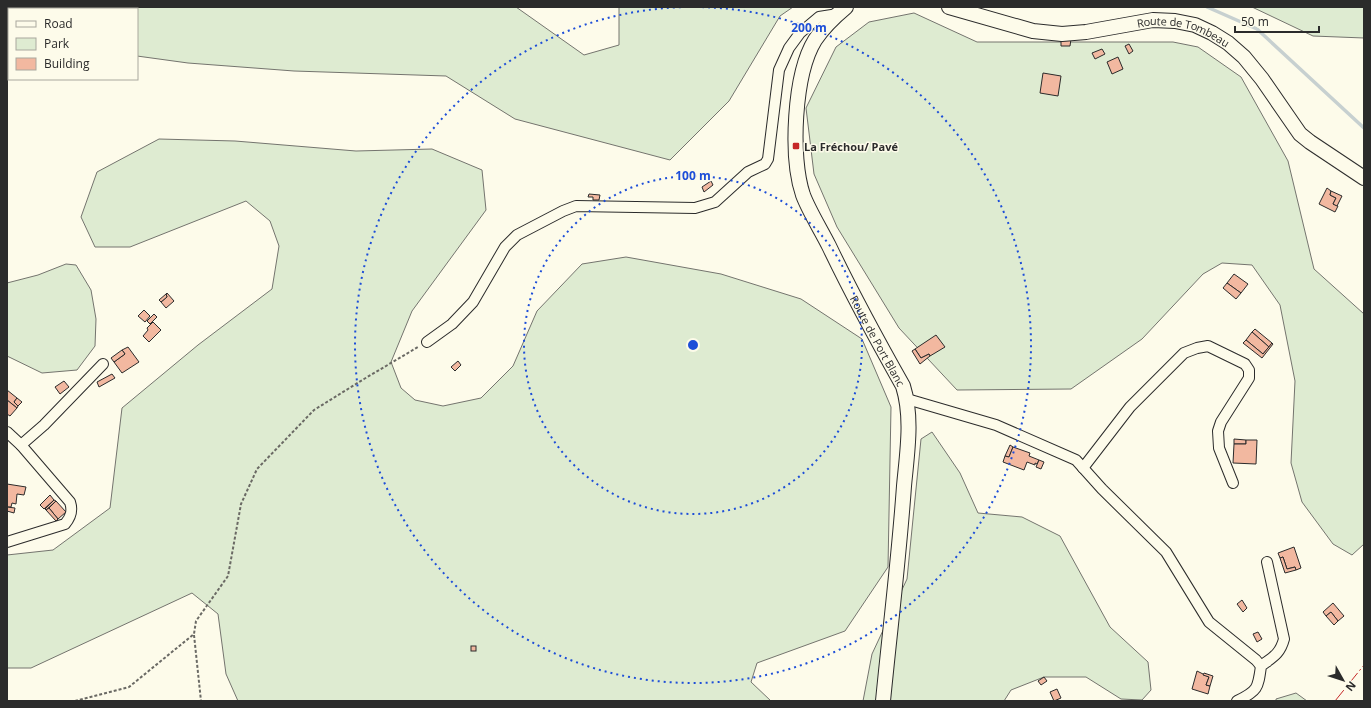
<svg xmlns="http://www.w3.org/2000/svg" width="1371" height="708" viewBox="0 0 1371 708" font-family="'Open Sans',sans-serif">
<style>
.green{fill:#deebd1;stroke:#74746e}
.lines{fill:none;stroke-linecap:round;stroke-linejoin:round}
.stream{stroke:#c7d0d0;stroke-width:3.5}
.building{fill:#f2b8a0;stroke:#2b2b2b}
.street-casing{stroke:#2b2b2b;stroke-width:12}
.secondary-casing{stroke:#2b2b2b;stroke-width:16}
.path{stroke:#6a6964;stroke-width:2;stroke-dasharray:3 2;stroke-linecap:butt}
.street{stroke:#fdfbea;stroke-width:10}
.secondary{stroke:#fdfbea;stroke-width:14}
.power{stroke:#c62828;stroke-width:1;stroke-dasharray:14 3 2 3;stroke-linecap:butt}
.ring{fill:none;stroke:#1d4ed8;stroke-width:2;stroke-dasharray:2 4}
.poi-dot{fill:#c62828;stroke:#fdfbea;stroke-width:1.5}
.labels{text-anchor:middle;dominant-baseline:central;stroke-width:3;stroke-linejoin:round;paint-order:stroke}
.street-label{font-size:11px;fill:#2b2b2b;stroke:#fdfbea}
.poi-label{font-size:11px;font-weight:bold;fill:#2b2b2b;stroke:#fdfbea;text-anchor:start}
.centre{fill:#1d4ed8;stroke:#fdfbea;stroke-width:2}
.ring-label{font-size:12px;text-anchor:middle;font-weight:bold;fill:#1d4ed8;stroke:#fdfbea;stroke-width:3;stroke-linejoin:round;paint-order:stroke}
</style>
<rect width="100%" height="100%" fill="#fdfbea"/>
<g class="green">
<polygon points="7,7 516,7 584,55 619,45 619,7 793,7 780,16 729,101 670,160 515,119 446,76 294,71 188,63 137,56 137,9 9,9 9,64 7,65"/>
<polygon points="1252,7 1364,7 1364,38 1313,36"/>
<polygon points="914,13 977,42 1173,42 1198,47 1241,77 1288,161 1314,269 1364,314 1364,544 1352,555 1333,544 1302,502 1291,463 1295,381 1280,305 1252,265 1222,263 1203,274 1142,339 1071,389 957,390 899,328 837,227 814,174 806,108 836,47 869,22"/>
<polygon points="159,139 235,141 356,151 432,149 482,170 486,210 412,311 391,362 401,388 415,400 443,406 481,398 513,366 537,311 582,264 626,257 721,274 801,299 862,339 891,407 888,567 845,631 757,663 751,682 771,701 238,701 226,674 218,614 192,593 31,668 7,668 7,555 53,550 110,508 122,408 198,345 272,289 279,246 270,221 246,201 130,247 95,247 81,217 97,172"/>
<polygon points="66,264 76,265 91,290 96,319 95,346 77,370 42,373 7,356 7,283 38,275"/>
<polygon points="932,432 960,473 978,513 1022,517 1060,536 1110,627 1148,662 1151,690 1142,700 1121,699 1086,677 1044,677 1011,690 1004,701 863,701 872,654 907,579 921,439"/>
<polygon points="1296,693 1307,701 1276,701 1276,699"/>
</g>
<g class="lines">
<polyline class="stream" points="1207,7 1257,29 1364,128"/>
</g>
<g class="building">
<polygon points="1061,39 1071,39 1070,46 1061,46"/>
<polygon points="1129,44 1133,51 1129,54 1125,46"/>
<polygon points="1102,49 1105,54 1095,59 1092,53"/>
<polygon points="1118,57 1123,69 1112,74 1107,62"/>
<polygon points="1043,73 1061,76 1058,96 1040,93"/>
<polygon points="711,181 713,185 704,192 702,187"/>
<polygon points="1327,188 1331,191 1330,195 1336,198 1333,204 1338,206 1335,212 1319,204"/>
<polygon points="1331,191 1342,196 1337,206 1333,204 1336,198 1330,195"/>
<polygon points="589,194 600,195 599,200 593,200 593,197 588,197"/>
<polygon points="1234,274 1248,284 1241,293 1227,283"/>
<polygon points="1227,283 1241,293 1236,299 1223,288"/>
<polygon points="167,293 174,301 166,308 161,302 167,297 166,294"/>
<polygon points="166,294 167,297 161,302 159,300"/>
<polygon points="144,310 150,316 145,322 138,316"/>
<polygon points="154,314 157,317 150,324 147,321"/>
<polygon points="153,322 161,330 149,342 143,336 148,330 147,328"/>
<polygon points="1255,329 1272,343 1269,347 1252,332"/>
<polygon points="1252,332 1269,347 1263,354 1246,340"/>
<polygon points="936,335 945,347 930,356 929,354 921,358 915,349"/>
<polygon points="1246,340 1263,354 1272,343 1273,344 1262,358 1243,343"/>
<polygon points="128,347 139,362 122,373 114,362 125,354 122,350"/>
<polygon points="915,349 921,358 929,354 930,356 920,364 912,351"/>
<polygon points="122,350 125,354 114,362 111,358"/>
<polygon points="458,361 461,365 455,371 451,367"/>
<polygon points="112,374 115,378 99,387 97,382"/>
<polygon points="64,381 69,387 60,394 55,387"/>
<polygon points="7,390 17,398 14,402 18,406 17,408 7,400"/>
<polygon points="17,398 22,402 18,406 14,402"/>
<polygon points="7,400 17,408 10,416 7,414"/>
<polygon points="1234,439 1246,440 1246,444 1234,444"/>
<polygon points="1246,440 1257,440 1256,464 1233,463 1234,444 1246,444"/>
<polygon points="1010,445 1013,447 1009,457 1005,456"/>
<polygon points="1013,447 1030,453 1029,456 1039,460 1037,464 1035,463 1035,465 1027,462 1024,470 1003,462 1005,456 1009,457"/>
<polygon points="1039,460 1044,462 1041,469 1036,467"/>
<polygon points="7,484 26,487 24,495 17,494 16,504 12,503 11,507 7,507"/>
<polygon points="50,495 54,500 44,509 40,505"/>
<polygon points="54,500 56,501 46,510 45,509"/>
<polygon points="56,501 66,512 58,519 49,508"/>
<polygon points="7,507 15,508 14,513 7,511"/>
<polygon points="49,508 58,519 56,521 46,510"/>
<polygon points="1294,547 1301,568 1296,570 1295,567 1287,569 1283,557 1280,558 1278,553"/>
<polygon points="1283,557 1287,569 1295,567 1296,570 1285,573 1280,558"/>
<polygon points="1242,600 1247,608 1243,612 1237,604"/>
<polygon points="1333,603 1344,616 1338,621 1331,612 1326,616 1323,612"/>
<polygon points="1331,612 1338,621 1334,625 1326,616"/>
<polygon points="1258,632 1262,639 1257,642 1253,634"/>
<rect x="471" y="646" width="5" height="5"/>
<polygon points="1197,671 1209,677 1206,685 1210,686 1208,694 1192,689"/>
<polygon points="1204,673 1213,676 1210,686 1206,685 1209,677 1203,675"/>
<polygon points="1044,677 1047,681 1041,685 1038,681"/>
<polygon points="1057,689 1061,698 1054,701 1050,692"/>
</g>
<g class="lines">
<g class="street-casing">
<g id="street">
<polyline points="427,342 452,324 473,302 505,247 517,235 563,211 576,206 695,208 715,202 748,172 765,164 768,159 779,70 789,48 800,33 819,17 838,14"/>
<polyline points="907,399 996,425 1076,460 1102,489 1166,552 1209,622 1256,660 1261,666"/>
<path d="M7,432L21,445L70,502C73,511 71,517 65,524L7,542"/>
<polyline points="21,445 44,425 103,364"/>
<polyline points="1083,468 1130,407 1184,353 1197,348 1208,346 1245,364 1249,370 1249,378 1221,422 1218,431 1219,448 1233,483"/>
<path d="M1237,701C1258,691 1258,688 1261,666C1273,657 1280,654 1284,639L1267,562"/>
</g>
</g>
<g class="secondary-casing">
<g id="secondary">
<path id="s1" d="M846,7C834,17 824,26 815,40C794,74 790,157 803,195C809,211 821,230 829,246C852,294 877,340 903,386C913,418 907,453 904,486C899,558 890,629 883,701"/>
<path id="s2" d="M949,7L1033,31L1062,34L1086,32L1153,20L1175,21L1195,25L1212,33L1228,43L1244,57L1262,79L1300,134L1310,142L1364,178"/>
</g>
</g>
<g class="path">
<polyline points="194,635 201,701"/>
<polyline points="75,701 129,687 194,634 196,621 228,576 241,504 257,469 314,410 364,379 418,347"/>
</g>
<use href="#street" class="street"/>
<use href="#secondary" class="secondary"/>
<polyline class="power" points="1335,701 1364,665"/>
</g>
<g class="ring">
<circle cx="693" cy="345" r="169"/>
<path d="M696 7A338 338 0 1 1 690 7"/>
</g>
<rect class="poi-dot" x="792" y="142" width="8" height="8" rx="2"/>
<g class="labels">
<g class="street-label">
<text stroke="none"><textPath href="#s2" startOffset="241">Route de Tombeau</textPath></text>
<text stroke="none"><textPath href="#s1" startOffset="368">Route de Port Blanc</textPath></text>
</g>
<g class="poi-label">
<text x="804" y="146">La Fréchou/ Pavé</text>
</g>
</g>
<circle cx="693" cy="345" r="6" class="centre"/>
<g class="ring-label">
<text x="809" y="32">200 m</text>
<text x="693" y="180">100 m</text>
</g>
<rect width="1371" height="708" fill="none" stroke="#2b2b2b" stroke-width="16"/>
<rect x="8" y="8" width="130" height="72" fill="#fdfbea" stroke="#a9a89e"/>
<rect x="16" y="21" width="20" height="6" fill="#fdfbea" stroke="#a9a89e"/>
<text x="44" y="28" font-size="12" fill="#2b2b2b">Road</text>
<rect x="16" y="38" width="20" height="12" fill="#deebd1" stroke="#a9a89e"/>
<text x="44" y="48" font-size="12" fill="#2b2b2b">Park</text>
<rect x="16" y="58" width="20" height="12" fill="#f2b8a0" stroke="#a9a89e"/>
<text x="44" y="68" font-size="12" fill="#2b2b2b">Building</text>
<g transform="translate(1343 680) rotate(129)" stroke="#fdfbea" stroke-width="3" paint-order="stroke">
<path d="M0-3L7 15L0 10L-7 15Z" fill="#2b2b2b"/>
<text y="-6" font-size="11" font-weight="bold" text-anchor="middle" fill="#2b2b2b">N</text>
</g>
<path d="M1235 26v6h84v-6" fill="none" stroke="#2b2b2b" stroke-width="2"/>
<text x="1241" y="26" font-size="12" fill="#2b2b2b" stroke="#fdfbea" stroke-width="3" paint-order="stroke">50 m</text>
</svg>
